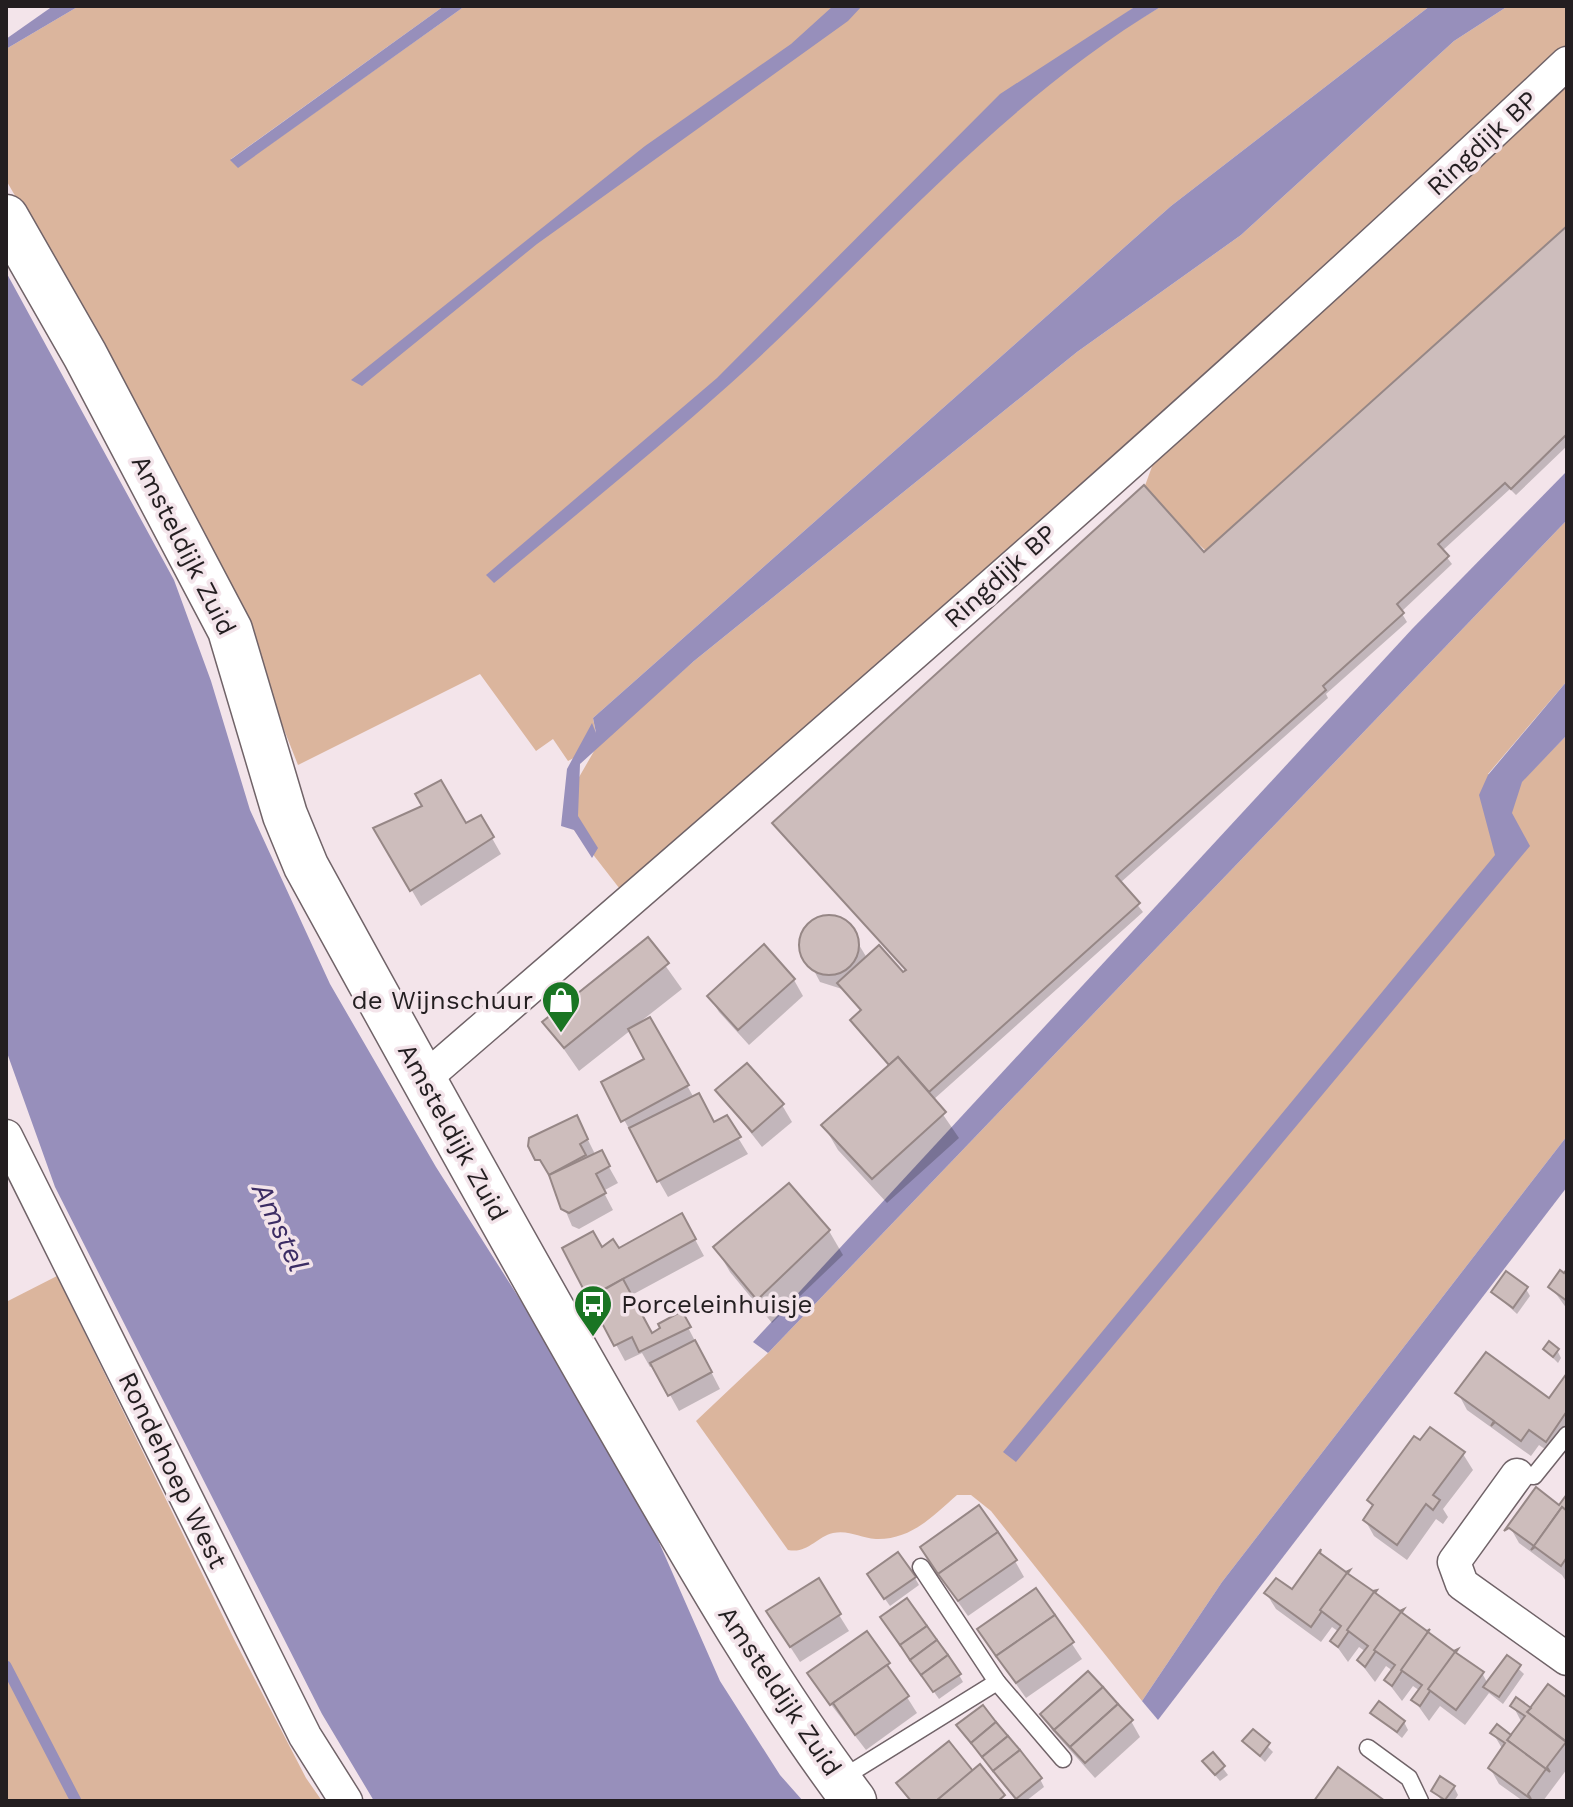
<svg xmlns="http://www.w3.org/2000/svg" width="1573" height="1807" viewBox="0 0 1573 1807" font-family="'Work Sans',sans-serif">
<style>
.green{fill:#dbb59d}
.water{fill:#978fbb}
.shadow{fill:#0003}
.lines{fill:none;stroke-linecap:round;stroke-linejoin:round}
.stream{stroke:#978fbb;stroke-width:11}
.building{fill:#cdbdbc;stroke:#968786;stroke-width:2}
.lane-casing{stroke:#706368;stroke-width:19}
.street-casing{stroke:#706368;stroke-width:35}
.secondary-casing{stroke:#706368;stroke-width:47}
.lane{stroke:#fff;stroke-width:16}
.street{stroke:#fff;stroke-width:32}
.secondary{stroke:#fff;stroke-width:44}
.labels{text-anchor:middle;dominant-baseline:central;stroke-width:7;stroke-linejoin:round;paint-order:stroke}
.street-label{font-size:26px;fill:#231e20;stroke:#f3e4ea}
.poi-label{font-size:26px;fill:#231e20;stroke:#f3e4ea;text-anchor:end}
.water-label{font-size:28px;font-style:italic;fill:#3c2d64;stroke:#f3e4ea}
</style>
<rect width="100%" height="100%" fill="#f3e4ea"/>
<g class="green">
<polygon points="79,6 444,6 231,159 238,167 465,6 1136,6 1111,24 1120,31 1162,6 1430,6 1171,206 593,718 598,745 694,661 1077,352 1241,235 1454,41 1508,6 1567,6 1567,51 630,902 574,830 567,798 597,746 568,761 553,739 536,751 480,674 298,765 221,570 168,463 6,180 6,49"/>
<polygon points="1567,77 1567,228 1208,553 1143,491 1157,453"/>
<path d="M1567,520V681L1488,774L1522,781L1567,735V1136L1222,1582L1142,1701L991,1511L971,1495H957C933,1516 911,1540 876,1539C860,1538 850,1530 833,1533C816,1537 808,1554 788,1550L696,1421L768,1353Z"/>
<polygon points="57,1276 234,1639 306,1778 322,1801 6,1801 6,1302"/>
</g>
<g class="water">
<polygon points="53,6 79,6 6,49 6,39"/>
<polygon points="444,6 465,6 238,168 230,160"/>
<polygon points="833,6 862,6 848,21 537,244 362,386 351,380 645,146 791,44"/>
<path d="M1136,6H1162C997,105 872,256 730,384C654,452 573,517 494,583L486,575L717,378L1000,94Z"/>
<polygon points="1430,6 1508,6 1454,41 1241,235 1077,352 694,661 580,764 578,816 598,848 592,858 574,830 561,826 567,769 592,723 596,733 593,718 1171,206"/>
<polygon points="6,272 174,580 211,681 250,810 330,984 436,1167 552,1350 647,1515 720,1681 780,1775 803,1801 374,1801 322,1714 55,1187 6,1050"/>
<polygon points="1567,471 1567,520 768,1353 753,1342 1413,628"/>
<polygon points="1567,681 1567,735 1522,782 1512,813 1530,846 1016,1462 1003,1452 1495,855 1479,795 1488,775"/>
<polygon points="1567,1136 1567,1187 1158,1720 1142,1701 1222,1582"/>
</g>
<g class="shadow">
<polygon points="1567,229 1567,446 1516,495 1510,489 1442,551 1452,564 1401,612 1407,622 1326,694 1328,698 1120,883 1143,912 933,1100 959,1138 887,1203 838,1150 824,1126 891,1067 852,1021 862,1012 842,989 820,982 811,965 802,944 811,924 831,917 845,922 867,958 903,975 1204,554"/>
<polygon points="480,817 501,854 421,906 376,829 465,826"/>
<polygon points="647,940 682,989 640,1022 650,1019 694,1098 714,1124 726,1118 748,1154 668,1197 603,1083 646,1060 631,1030 579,1071 545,1022"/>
<polygon points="794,980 803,996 749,1045 719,1012 709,996"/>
<polygon points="747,1066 782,1105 792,1122 762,1147 718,1091"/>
<polygon points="577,1118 596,1156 601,1153 618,1183 603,1191 613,1210 579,1229 572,1226 553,1181 530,1146"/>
<polygon points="829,1231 843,1255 772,1323 730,1272 716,1248"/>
<polygon points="691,1232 704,1256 630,1296 652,1335 681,1314 720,1389 679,1411 654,1366 650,1367 642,1353 625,1361 564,1249 619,1251"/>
<polygon points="1567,1273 1567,1309 1551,1287"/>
<polygon points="1526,1289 1530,1296 1517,1314 1493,1292"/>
<polygon points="1545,1350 1557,1350 1561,1358 1558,1363"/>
<polygon points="1567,1377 1567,1440 1555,1456 1539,1445 1531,1456 1467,1410 1458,1393 1550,1401"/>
<polygon points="1463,1454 1473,1470 1443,1509 1448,1517 1443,1524 1436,1519 1407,1560 1374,1536 1365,1520 1374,1507 1370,1500"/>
<polygon points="1567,1498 1567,1583 1562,1575 1519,1543 1510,1527 1560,1508"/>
<polygon points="1015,1561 1024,1577 968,1616 931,1564"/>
<polygon points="915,1578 919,1585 890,1606 873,1582"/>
<polygon points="1036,1590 1082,1659 1026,1698 989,1646"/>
<polygon points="1292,1592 1482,1673 1488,1684 1507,1658 1524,1674 1503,1704 1489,1693 1465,1725 1440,1706 1429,1721 1414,1700 1420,1691 1413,1686 1402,1701 1386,1680 1393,1671 1386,1666 1375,1682 1359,1661 1366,1652 1359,1647 1348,1662 1333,1641 1339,1632 1332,1627 1321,1642 1276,1609 1266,1593"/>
<polygon points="839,1615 849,1631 800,1662 778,1628"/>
<polygon points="887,1625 959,1675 963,1682 939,1699"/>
<polygon points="867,1634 917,1713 866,1750 819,1689"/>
<polygon points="1567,1701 1567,1769 1543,1801 1523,1801 1499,1784 1490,1768 1503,1750 1493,1733 1512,1737 1522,1723 1513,1706 1531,1710"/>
<polygon points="1373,1713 1404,1722 1408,1730 1402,1738"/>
<polygon points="1042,1714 1131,1721 1140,1737 1095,1778 1052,1730"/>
<polygon points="963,1732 1040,1779 1044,1787 1026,1801 1018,1801"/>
<polygon points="1253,1732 1273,1752 1265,1762 1245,1742"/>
<polygon points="1213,1755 1228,1775 1220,1781 1209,1768"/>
<polygon points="1454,1787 1458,1795 1454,1801 1442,1801 1434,1791"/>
</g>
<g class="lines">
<polyline class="stream" points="6,1666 76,1801"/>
</g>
<g class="building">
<polygon points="1567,226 1567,434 1511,489 1505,483 1438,544 1449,556 1397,604 1404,613 1323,686 1326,690 1116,876 1140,903 929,1092 898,1057 889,1065 850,1020 861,1010 837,983 879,945 903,972 906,970 772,823 1144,485 1204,552"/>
<polygon points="441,780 466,823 481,815 494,837 410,891 373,828 422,806 415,794"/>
<circle cx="829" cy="945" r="30"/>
<polygon points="648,937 669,963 564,1048 542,1022"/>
<polygon points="764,944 795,979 738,1030 707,996"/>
<polygon points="650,1017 689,1085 621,1122 601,1082 644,1059 628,1029"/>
<polygon points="898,1057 946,1112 872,1179 821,1125"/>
<polygon points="747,1063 784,1104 752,1132 715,1090"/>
<polygon points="699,1093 714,1122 727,1115 741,1137 657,1182 629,1128"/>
<polygon points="577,1115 588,1139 580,1144 586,1155 549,1175 540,1160 535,1160 528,1146 529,1138"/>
<polygon points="602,1150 610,1166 596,1174 606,1193 569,1213 561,1209 549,1175"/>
<polygon points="789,1183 830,1230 757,1300 713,1247"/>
<polygon points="682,1213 696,1239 588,1298 562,1248 593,1231 602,1247 613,1239 619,1248"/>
<polygon points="1567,1269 1567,1301 1548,1287 1560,1270 1564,1273"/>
<polygon points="1506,1271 1528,1287 1513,1308 1491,1292"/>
<polygon points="623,1279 652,1333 660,1328 658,1324 682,1311 691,1327 639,1352 632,1337 614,1346 595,1310 602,1306 595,1295"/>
<polygon points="695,1340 712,1372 668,1396 650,1363"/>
<polygon points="1549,1341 1559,1349 1553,1357 1543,1349"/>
<polygon points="1486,1352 1549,1398 1567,1373 1567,1411 1546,1442 1529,1430 1521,1441 1495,1422 1491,1426 1494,1421 1455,1393"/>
<polygon points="1430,1427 1465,1452 1433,1495 1440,1500 1433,1510 1426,1504 1397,1545 1363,1520 1373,1505 1367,1500 1414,1436 1420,1440"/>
<polygon points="1536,1487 1559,1505 1567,1494 1567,1511 1562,1507 1534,1546 1509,1528 1504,1531"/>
<polygon points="979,1505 998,1532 938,1574 920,1547"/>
<polygon points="1562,1507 1567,1511 1567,1557 1561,1566 1535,1547 1531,1550"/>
<polygon points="998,1532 1017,1560 958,1601 938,1574"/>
<polygon points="1321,1549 1320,1553 1346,1572 1350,1570 1311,1627 1264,1593 1276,1578 1292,1589"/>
<polygon points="898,1552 916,1577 884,1599 867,1574"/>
<polygon points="1347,1573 1373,1591 1377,1590 1338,1647 1330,1641 1341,1626 1320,1610"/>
<polygon points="819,1578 841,1614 790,1647 766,1611"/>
<polygon points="1036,1588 1055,1615 996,1656 977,1629"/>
<polygon points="1374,1592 1400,1611 1404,1609 1365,1667 1357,1660 1368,1646 1347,1630"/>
<polygon points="907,1598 927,1626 900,1645 880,1617"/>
<polygon points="1401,1612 1427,1631 1430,1629 1392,1686 1384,1680 1395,1665 1374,1650"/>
<polygon points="1055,1615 1074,1642 1016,1683 996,1656"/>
<polygon points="927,1626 937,1640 910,1660 900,1645"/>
<polygon points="867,1631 890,1663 830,1705 807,1673"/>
<polygon points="1428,1632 1454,1651 1458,1649 1420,1706 1411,1700 1422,1685 1401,1670"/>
<polygon points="937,1640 948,1655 921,1675 910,1660"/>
<polygon points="1455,1652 1484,1672 1456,1710 1428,1689"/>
<polygon points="948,1655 961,1674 933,1692 921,1675"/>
<polygon points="1507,1655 1521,1665 1499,1697 1483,1687"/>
<polygon points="887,1665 909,1696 855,1735 833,1703"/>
<polygon points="1088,1671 1103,1687 1054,1730 1040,1714"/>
<polygon points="1548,1684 1567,1698 1567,1742 1527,1712"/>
<polygon points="1103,1687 1118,1704 1070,1747 1054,1730"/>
<polygon points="1516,1697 1531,1708 1527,1712 1566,1742 1547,1767 1550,1772 1507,1740 1525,1716 1510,1706"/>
<polygon points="1379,1701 1405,1721 1397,1732 1370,1713"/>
<polygon points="1118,1704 1133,1720 1085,1763 1070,1747"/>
<polygon points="983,1705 996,1722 971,1743 956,1725"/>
<polygon points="996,1722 1008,1736 982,1757 971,1743"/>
<polygon points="1497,1724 1511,1735 1507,1740 1546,1769 1528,1794 1531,1799 1488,1768 1505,1743 1490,1733"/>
<polygon points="1253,1729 1270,1743 1260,1756 1242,1741"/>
<polygon points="1008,1736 1020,1750 993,1771 982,1757"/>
<polygon points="949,1741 973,1771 936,1801 911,1801 896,1783"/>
<polygon points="1020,1750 1042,1778 1016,1799 993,1771"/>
<polygon points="1213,1752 1225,1766 1215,1775 1202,1761"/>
<polygon points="980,1764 1005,1795 998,1801 936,1801"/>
<polygon points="1338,1767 1385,1801 1314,1801"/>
<polygon points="1440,1776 1455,1786 1445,1800 1431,1791"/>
</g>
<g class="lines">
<g class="lane-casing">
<g id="lane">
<polyline points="1517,1475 1534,1476 1567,1435"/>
<polyline points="921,1567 997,1682 1063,1759"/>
<polyline points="1368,1748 1409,1778 1420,1801"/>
<polyline points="839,1780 997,1682"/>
</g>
</g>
<g class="street-casing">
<g id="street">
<path d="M423,1080C809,746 1196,413 1567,63"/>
<polyline points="6,1136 305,1736 346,1801"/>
<polyline points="1517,1475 1454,1562 1462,1584 1567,1659"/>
</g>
</g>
<g class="secondary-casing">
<path id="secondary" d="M6,217L85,355L230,630L285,815L306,866C408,1052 510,1237 616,1421C691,1551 764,1681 854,1801"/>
</g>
<use href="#lane" class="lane"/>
<use href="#street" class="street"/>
<use href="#secondary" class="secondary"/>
</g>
<defs>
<g id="shop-pin" transform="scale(2)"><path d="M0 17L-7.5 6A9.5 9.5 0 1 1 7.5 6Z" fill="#1a7523" stroke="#f3e4ea"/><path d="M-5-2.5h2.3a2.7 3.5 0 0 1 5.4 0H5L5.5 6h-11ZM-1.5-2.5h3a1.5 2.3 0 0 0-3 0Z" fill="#fff"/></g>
<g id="bus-pin" transform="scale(2)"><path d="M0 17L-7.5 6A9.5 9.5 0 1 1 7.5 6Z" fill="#1a7523" stroke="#f3e4ea"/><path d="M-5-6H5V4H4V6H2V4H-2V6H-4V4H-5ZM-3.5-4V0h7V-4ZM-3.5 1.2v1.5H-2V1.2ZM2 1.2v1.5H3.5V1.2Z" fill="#fff"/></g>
</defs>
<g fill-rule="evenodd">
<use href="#shop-pin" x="561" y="1000"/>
<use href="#bus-pin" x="593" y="1304"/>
</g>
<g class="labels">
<g class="street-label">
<text transform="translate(1482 143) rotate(-43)">Ringdijk BP</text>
<text transform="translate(184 545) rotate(63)">Amsteldijk Zuid</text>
<text transform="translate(1000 576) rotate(-42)">Ringdijk BP</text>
<text transform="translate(453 1132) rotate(61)">Amsteldijk Zuid</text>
<text transform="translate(173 1470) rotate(64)">Rondehoep West</text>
<text transform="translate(780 1691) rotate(56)">Amsteldijk Zuid</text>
</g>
<g class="poi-label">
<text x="533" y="1000">de Wijnschuur</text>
<text x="621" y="1304" text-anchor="start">Porceleinhuisje</text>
</g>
<g class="water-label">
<text transform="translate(280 1227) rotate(65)">Amstel</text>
</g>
</g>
<rect width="1573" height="1807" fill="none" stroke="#231e20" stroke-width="16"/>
</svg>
